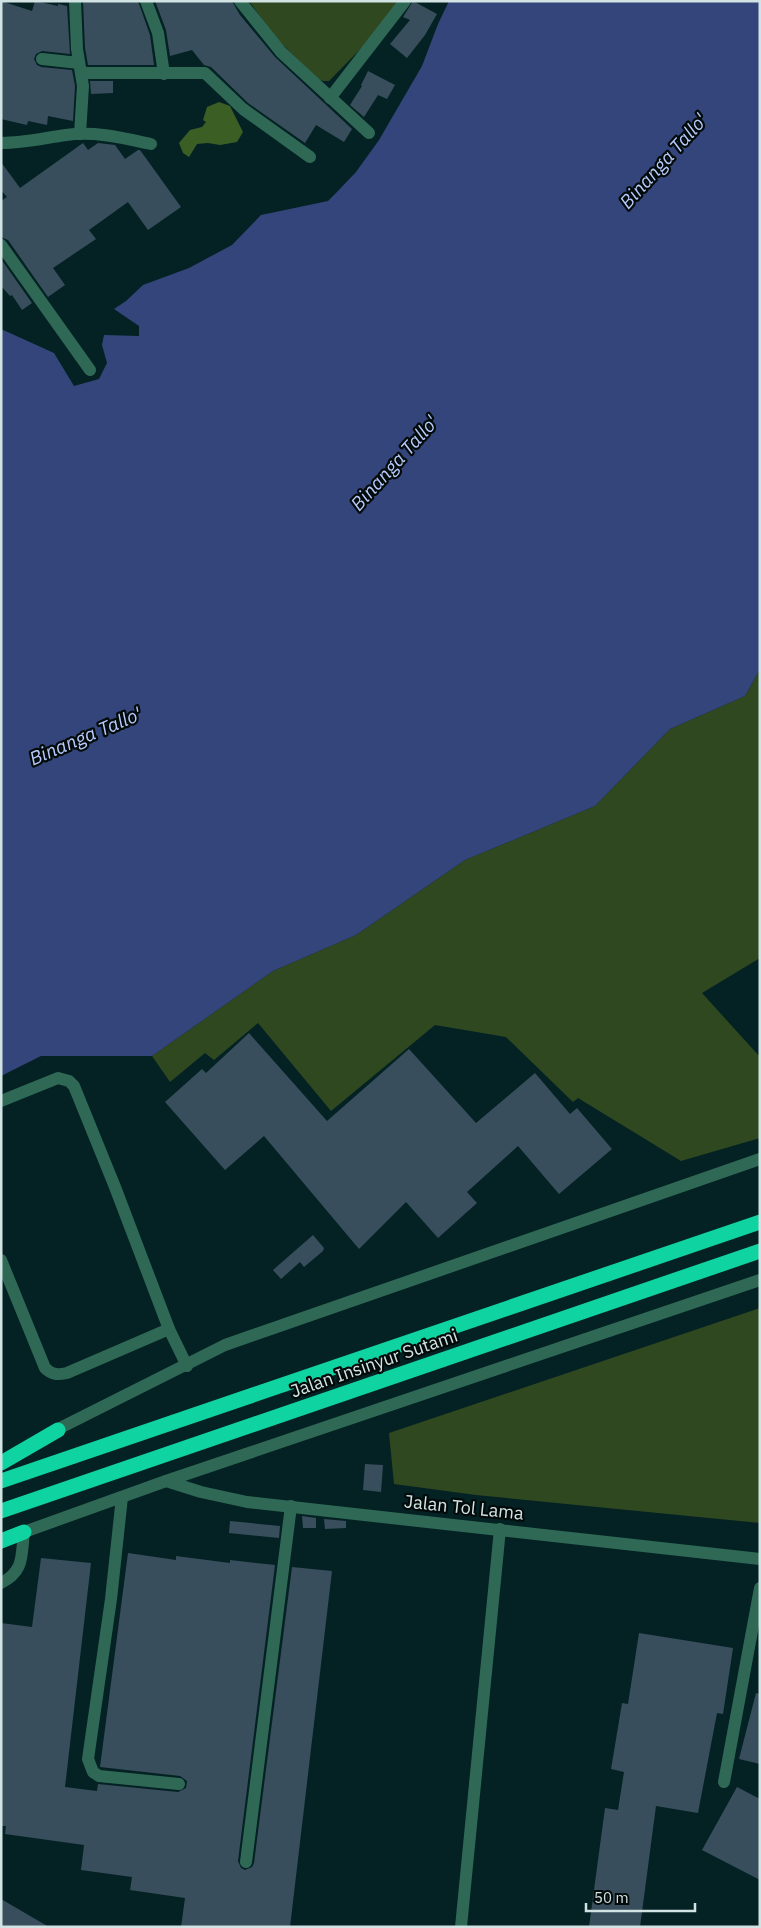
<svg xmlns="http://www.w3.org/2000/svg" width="761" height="1928" viewBox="0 0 761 1928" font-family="'IBM Plex Sans',sans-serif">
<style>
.green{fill:#2f4820}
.forest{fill:#3b5e25}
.water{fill:#34457b}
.building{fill:#384e5c}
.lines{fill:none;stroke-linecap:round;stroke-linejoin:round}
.minor{stroke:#2f6955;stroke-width:12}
.highway{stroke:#10d3a2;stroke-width:15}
.labels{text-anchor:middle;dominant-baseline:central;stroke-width:4.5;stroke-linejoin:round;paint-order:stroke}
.street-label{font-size:18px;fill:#d2e3e4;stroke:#020a0a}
.water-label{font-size:19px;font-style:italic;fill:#b7cafc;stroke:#020a0a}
</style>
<rect width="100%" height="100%" fill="#042224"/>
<g class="green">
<polygon points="249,1 398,1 383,26 329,81 323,81 315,77 274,36"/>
<polygon points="760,669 760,958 702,993 760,1057 760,1138 681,1161 578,1098 573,1102 506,1037 435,1025 331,1111 258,1023 214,1060 205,1053 170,1082 152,1056 273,971 356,935 465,860 595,806 670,729 745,696"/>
<polygon points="760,1308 760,1523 476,1495 394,1484 389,1433"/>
</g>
<polygon class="forest" points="219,102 230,106 243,132 237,142 220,145 208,143 197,144 189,157 183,153 179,143 190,130 202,127 206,122 203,120 207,107"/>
<polygon class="water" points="449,1 760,1 760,669 745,696 670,729 595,806 465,860 356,935 273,971 152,1056 41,1056 1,1076 1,329 54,353 74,386 99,379 107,363 102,345 104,335 139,336 139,326 114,309 126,301 143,285 189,268 232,245 261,215 328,201 336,193 356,172 379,140 422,66 438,24"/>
<g class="building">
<polygon points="1,1 32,11 35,1 58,6 58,4 67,6 70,54 42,51 36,54 34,59 37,65 41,67 72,70 75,86 73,121 48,116 47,125 28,121 27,125 1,119"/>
<polygon points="83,1 138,1 150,35 154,65 88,65 85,48"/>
<polygon points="155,1 232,1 240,15 275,57 352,129 344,142 316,125 305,143 248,103 211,67 204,65 192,50 170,56 166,30"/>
<polygon points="413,1 437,14 425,35 407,58 390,44 410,20 403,17"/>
<polygon points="368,71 395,85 387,99 378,95 364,117 350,105 362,86 361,85"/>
<polygon points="90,81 113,81 113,93 91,94"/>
<polygon points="83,143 88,150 98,143 115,145 125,159 138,150 140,150 181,207 148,230 128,202 89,230 96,239 53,268 65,285 48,297 8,240 1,237 1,201 7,197 1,190 1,162 20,188"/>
<polygon points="1,259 32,303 22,310 12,295 10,296 1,286"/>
<polygon points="249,1033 327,1121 409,1049 476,1123 535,1073 570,1114 577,1108 612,1149 559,1194 518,1146 467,1192 477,1203 438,1238 406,1202 359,1249 264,1136 225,1170 165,1102 202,1069 206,1073"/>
<polygon points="313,1235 324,1248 323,1251 304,1267 300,1262 281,1279 273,1270"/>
<polygon points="365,1464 383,1465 381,1492 363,1490"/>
<polygon points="302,1516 316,1518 316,1528 303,1528"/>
<polygon points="324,1519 346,1521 346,1528 325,1529"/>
<polygon points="230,1521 280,1526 279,1538 229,1533"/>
<polygon points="128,1553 176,1560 176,1556 230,1563 230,1560 275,1565 238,1861 241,1868 245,1870 252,1867 254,1863 292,1567 332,1571 290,1927 181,1927 185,1898 130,1890 132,1877 81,1870 84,1845 5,1834 6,1826 1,1826 1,1623 32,1627 41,1558 91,1563 65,1787 97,1791 98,1784 178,1792 186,1788 187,1781 180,1776 100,1767"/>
<polygon points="639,1633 733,1648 723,1714 717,1713 698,1813 656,1806 640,1927 589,1927 605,1808 618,1810 624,1772 611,1769 622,1703 628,1704"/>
<polygon points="756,1693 760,1694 760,1764 739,1759"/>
<polygon points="737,1787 760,1799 760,1880 702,1850"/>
<polygon points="1,1899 49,1927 1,1927"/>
</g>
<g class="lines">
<g class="minor">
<polyline points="75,1 77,49 83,86 80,134"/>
<polyline points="146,1 158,33 164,74"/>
<polyline points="240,1 281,52 369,133"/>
<polyline points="42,59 79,63"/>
<polyline points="82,73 205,73 243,109 310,157"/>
<polyline points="330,98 405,1"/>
<path d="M1,143C24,143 44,138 66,135C95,131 123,138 151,144"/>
<polyline points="1,245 90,370"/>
<polyline points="1,1101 58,1078 69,1081 74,1086 115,1187 169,1329 187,1366"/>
<path d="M1,1260L45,1368C52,1375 58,1375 67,1373L169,1329"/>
<polyline points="50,1433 225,1345 760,1159"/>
<polyline points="166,1481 201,1492 247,1502 760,1559"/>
<polyline points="122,1497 111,1599 88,1759 93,1772 99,1776 179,1784"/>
<path d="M1,1583C25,1571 21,1555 24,1532L166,1481L760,1280"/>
<polyline points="724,1782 760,1588"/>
<polyline points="246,1862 291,1506"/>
<polyline points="461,1927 500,1529"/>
</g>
<g class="highway">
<polyline points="1,1463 58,1430"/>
<polyline points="1,1481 760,1222"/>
<polyline points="1,1511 760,1251"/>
<polyline points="1,1541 24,1532"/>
</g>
</g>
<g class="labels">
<g class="street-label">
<text transform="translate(374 1363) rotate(-19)">Jalan Insinyur Sutami</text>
<text transform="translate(464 1507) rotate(6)">Jalan Tol Lama</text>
</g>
<g class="water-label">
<text transform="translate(663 161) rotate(-48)">Binanga Tallo'</text>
<text transform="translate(394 463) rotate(-48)">Binanga Tallo'</text>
<text transform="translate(85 736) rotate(-23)">Binanga Tallo'</text>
</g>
</g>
<rect width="761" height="1928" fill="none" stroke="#d2e3e4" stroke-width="5"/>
<path d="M586 1903v8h109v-8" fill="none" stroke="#d2e3e4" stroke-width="2.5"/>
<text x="594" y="1903" font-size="15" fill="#d2e3e4" stroke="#020a0a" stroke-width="4" paint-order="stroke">50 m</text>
</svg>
